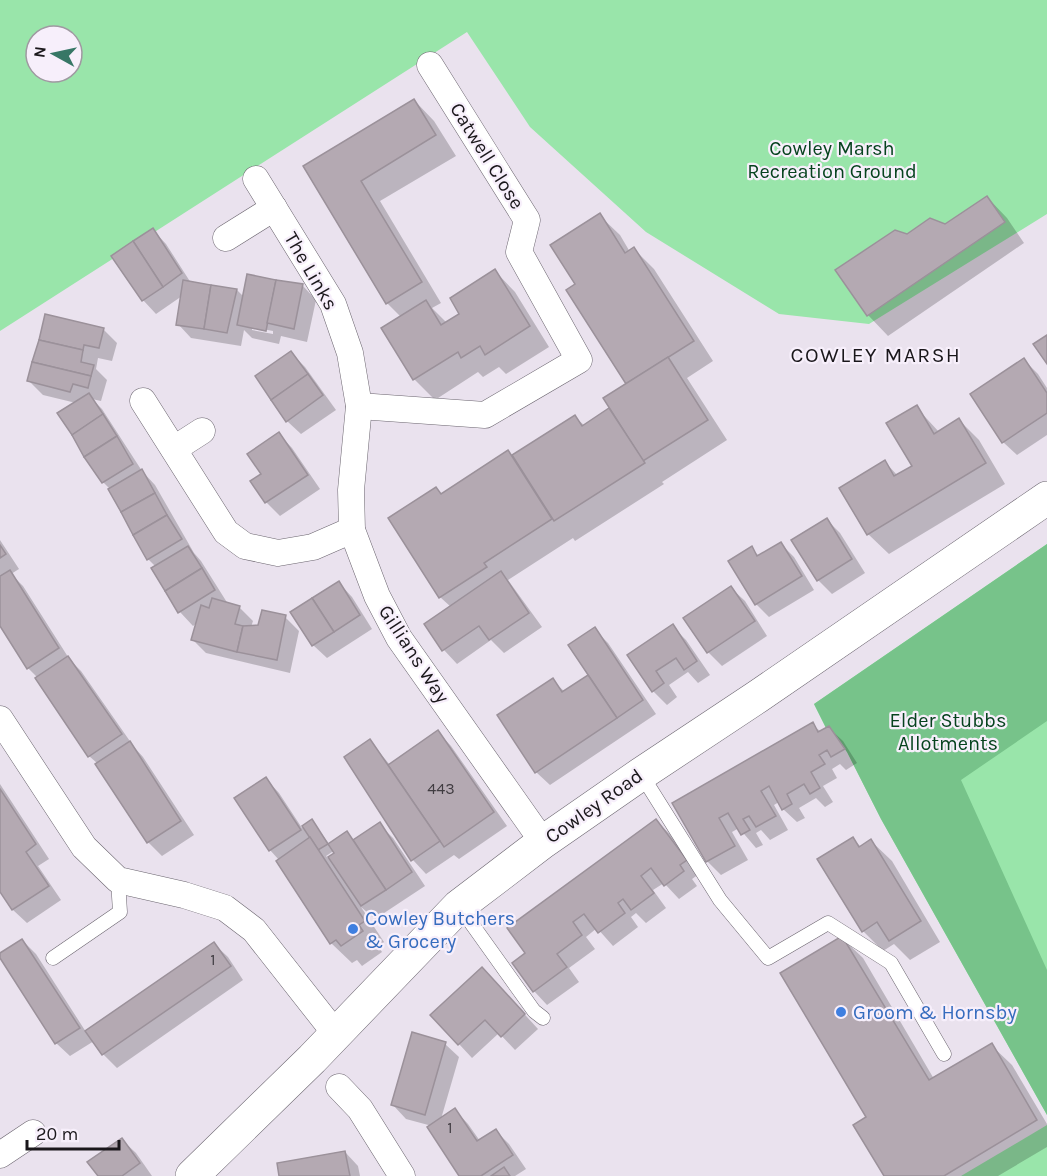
<svg xmlns="http://www.w3.org/2000/svg" width="1047" height="1176" viewBox="0 0 1047 1176" font-family="Karla,sans-serif">
<style>
.green{fill:#99e5aa;fill-rule:evenodd}
.forest{fill:#77c38a}
.shadow{fill:#0003;fill-rule:evenodd}
.building{fill:#b4a9b2;stroke:#9b919a;stroke-width:1.5}
.lines{fill:none;stroke-linecap:round;stroke-linejoin:round}
.service-casing{stroke:#6b656f;stroke-width:15}
.minor-casing{stroke:#6b656f;stroke-width:27}
.secondary-casing{stroke:#6b656f;stroke-width:34}
.service{stroke:#fff;stroke-width:14}
.minor{stroke:#fff;stroke-width:26}
.secondary{stroke:#fff;stroke-width:33}
.shop-dot{fill:#3f7fe0;stroke:#f7effb;stroke-width:2}
.labels{text-anchor:middle;dominant-baseline:central;stroke-width:4.5;stroke-linejoin:round;paint-order:stroke}
.number-label{font-size:16px;fill:#403c41}
.park-label{font-size:20px;fill:#06431e;stroke:#f7effb}
.street-label{font-size:20px;fill:#1a171b;stroke:#f7effb}
.shop-label{font-size:20px;fill:#366cbe;stroke:#f7effb;text-anchor:start}
.neighbourhood-label{font-size:21px;letter-spacing:1.5px;fill:#1a171b;stroke:#f7effb}
</style>
<rect width="100%" height="100%" fill="#eae2ee"/>
<g class="green">
<path d="M0,0H1047V214L869,324L779,314L646,232L530,127L467,32L0,331ZM36,36H72V72H36Z"/>
<polygon points="1047,544 1047,1115 881,819 847,752 829,726 826,728 814,704"/>
<polygon points="1047,1125 1047,1176 961,1176"/>
</g>
<polygon class="forest" points="1047,544 1047,721 961,780 1047,970 1047,1115 881,819 847,752 829,726 826,728 814,704"/>
<g class="shadow">
<polygon points="414,100 434,121 456,156 380,201 441,303 432,308 447,323 461,314 495,271 515,292 549,347 506,374 499,367 483,377 478,372 435,400 414,379 401,317 387,303 305,166"/>
<polygon points="987,197 1007,218 1024,243 888,336 868,315 907,236 945,226"/>
<polygon points="599,215 620,235 630,252 634,249 654,269 713,361 687,378 727,440 662,482 664,484 575,541 573,538 508,580 542,627 504,653 491,640 457,664 444,650 426,624 451,607 440,597 436,489 442,495 508,452 513,457 575,417 585,426 612,409 628,384 577,284"/>
<path d="M153,230L166,244L191,283L237,290L244,297L303,286L316,300L307,342L281,336L279,344L252,338L244,330L241,346L191,338L178,324L182,296L156,314L143,300ZM252,327L273,331V334L252,330Z"/>
<polygon points="103,329 117,343 112,361 98,358 96,369 107,380 101,401 92,399 102,409 142,471 155,485 194,553 201,561 228,604 239,607 253,621 251,627 285,617 299,631 290,673 206,653 193,640 197,623 193,626 180,612 153,568 156,567 148,559 110,489 103,482 76,403 43,395 29,381"/>
<polygon points="291,353 305,367 336,410 301,434 287,421"/>
<polygon points="1024,360 1038,374 1047,388 1047,435 1017,455 1003,442"/>
<polygon points="916,407 939,432 959,420 979,440 1005,484 889,554 868,534 885,462 898,476 914,466"/>
<polygon points="279,434 292,448 320,489 280,516 266,502 252,482 263,475"/>
<polygon points="826,519 840,533 865,573 832,594 818,580"/>
<polygon points="0,540 19,569 11,574 23,586 70,660 81,671 134,747 143,757 194,835 162,856 148,842 97,763 89,756 38,678 28,668 0,623"/>
<polygon points="781,544 794,557 814,590 769,617 756,604 751,548 759,556"/>
<polygon points="339,583 352,597 372,629 327,658 313,645"/>
<polygon points="731,588 745,601 767,636 722,666 708,652 685,618"/>
<polygon points="672,626 686,640 710,675 698,683 688,672 669,685 677,697 667,705 653,691 629,655"/>
<polygon points="594,629 608,643 656,714 550,785 536,772 552,680 565,692 590,675"/>
<polygon points="812,724 821,732 829,728 843,741 857,763 846,770 840,764 832,769 837,778 823,786 833,802 825,807 816,798 799,808 805,818 797,822 783,809 779,802 774,805 788,830 770,840 761,830 756,833 763,845 756,848 739,828 732,832 748,860 721,875 707,861 674,803"/>
<polygon points="438,732 451,746 507,826 459,859 454,855 426,874 413,860 346,757 370,741 390,765"/>
<path d="M266,779L279,793L302,828L312,821L330,845L347,833L354,841L379,824L393,838L425,886L375,919L361,907L384,942L378,946L382,952L362,966L357,960L352,963L331,943L279,860L270,850ZM335,850L336,853L329,859L326,856Z"/>
<polygon points="0,784 49,859 38,866 61,900 27,923 13,910 0,890"/>
<polygon points="656,821 670,834 699,874 692,879 697,886 679,899 664,883 653,890 666,908 646,923 636,913 631,917 638,927 613,946 597,928 586,937 595,949 569,968 579,982 547,1005 534,991 527,953"/>
<polygon points="853,839 861,847 871,841 892,861 940,942 910,960 894,944 883,951 863,931"/>
<polygon points="842,938 863,958 934,1079 991,1045 1012,1065 1047,1124 1047,1147 998,1176 886,1176 868,1118"/>
<polygon points="22,940 36,954 86,1032 214,944 228,957 243,980 117,1068 103,1054 94,1041 70,1056 56,1043 0,955"/>
<polygon points="496,983 538,1029 515,1050 499,1033 472,1058 459,1044"/>
<polygon points="445,1044 459,1057 441,1119 455,1110 468,1124 480,1141 496,1131 509,1144 526,1169 515,1176 461,1176 432,1126 406,1119 393,1105"/>
<polygon points="122,1140 136,1153 152,1176 99,1176"/>
<polygon points="345,1152 358,1166 360,1176 281,1176"/>
</g>
<g class="building">
<polygon points="414,99 436,135 361,181 422,282 386,304 303,166"/>
<polygon points="987,196 1005,222 867,316 835,270 895,230 907,234 930,218 945,224"/>
<polygon points="600,213 625,253 634,247 694,341 626,384 566,290 575,284 550,245"/>
<polygon points="153,228 182,273 163,287 133,241"/>
<polygon points="133,241 163,287 142,301 111,256"/>
<polygon points="495,269 530,326 485,355 480,346 461,358 458,352 413,380 381,328 426,300 441,325 459,314 450,298"/>
<polygon points="247,274 276,280 266,331 237,325"/>
<polygon points="183,280 211,285 204,329 176,325"/>
<polygon points="276,280 303,284 294,329 267,323"/>
<polygon points="211,285 237,289 227,333 204,329"/>
<polygon points="45,314 104,328 99,348 84,345 83,350 39,340"/>
<polygon points="1047,335 1047,364 1033,344"/>
<polygon points="39,340 83,350 81,362 94,365 91,376 32,362"/>
<polygon points="291,351 308,374 271,400 255,376"/>
<polygon points="668,357 708,420 643,461 603,398"/>
<polygon points="1024,358 1047,393 1047,413 1002,443 970,394"/>
<polygon points="32,362 91,376 88,388 73,384 70,392 27,381"/>
<polygon points="308,374 323,395 286,422 271,400"/>
<polygon points="89,393 103,414 72,435 57,413"/>
<polygon points="917,405 934,434 959,418 986,463 867,535 839,488 885,460 894,476 912,466 886,423"/>
<polygon points="609,408 645,463 554,521 512,455 575,415 582,426"/>
<polygon points="103,414 117,436 84,457 72,435"/>
<polygon points="279,432 308,475 265,503 250,481 261,474 247,454"/>
<polygon points="117,436 133,464 102,483 84,457"/>
<polygon points="508,450 552,519 484,563 487,567 439,598 388,518 436,487 441,494"/>
<polygon points="142,469 155,493 121,512 108,489"/>
<polygon points="155,493 167,515 133,535 121,512"/>
<polygon points="167,515 182,539 147,560 133,535"/>
<polygon points="827,518 852,559 817,581 791,540"/>
<polygon points="781,542 802,576 755,605 728,561 752,546 757,556"/>
<polygon points="0,545 6,554 0,558"/>
<polygon points="188,546 202,568 165,591 151,568"/>
<polygon points="202,568 215,590 178,613 165,591"/>
<polygon points="10,570 59,648 27,669 0,626 0,576"/>
<polygon points="501,571 529,613 489,640 479,626 442,651 424,624"/>
<polygon points="339,581 360,615 334,632 312,598"/>
<polygon points="731,586 755,621 707,653 683,618"/>
<polygon points="212,598 240,606 235,624 243,626 237,652 191,640 201,605 209,608"/>
<polygon points="312,598 334,632 312,646 290,612"/>
<polygon points="262,610 286,615 277,660 237,652 243,626 258,625"/>
<polygon points="673,624 697,661 684,670 676,658 656,671 664,683 652,692 627,655"/>
<polygon points="595,627 643,700 617,718 568,645"/>
<polygon points="68,656 122,734 88,757 35,678"/>
<polygon points="588,675 617,718 535,773 497,715 553,678 562,692"/>
<polygon points="813,722 818,732 829,726 845,749 831,757 827,750 819,755 825,764 811,772 820,788 810,794 804,784 787,794 792,804 782,810 769,786 761,791 776,816 756,827 749,816 743,819 750,830 741,835 728,813 719,818 735,846 706,862 672,803"/>
<polygon points="438,730 494,812 444,847 388,765"/>
<polygon points="370,739 440,841 411,861 344,757"/>
<polygon points="130,741 181,821 147,843 95,764"/>
<polygon points="266,777 301,830 269,851 234,798"/>
<polygon points="0,789 36,844 26,852 49,886 12,910 0,892"/>
<polygon points="312,819 328,844 318,850 302,826"/>
<polygon points="656,819 687,860 680,865 684,871 664,886 651,868 641,876 654,893 631,910 623,899 618,903 625,913 598,933 584,914 573,922 582,935 557,954 567,967 533,992 512,963 525,953 507,928"/>
<polygon points="380,822 412,872 386,890 353,840"/>
<polygon points="347,831 386,890 361,906 328,857 334,853 328,844"/>
<polygon points="310,837 365,921 359,925 363,931 341,946 336,940 330,944 276,861"/>
<polygon points="853,837 859,847 871,839 921,921 889,941 877,922 862,932 817,859"/>
<polygon points="842,936 929,1080 992,1043 1037,1120 944,1176 884,1176 853,1125 866,1117 780,973"/>
<polygon points="22,939 80,1028 55,1044 0,958 0,953"/>
<polygon points="214,942 231,966 102,1055 85,1031"/>
<polygon points="482,967 525,1014 501,1037 485,1020 458,1045 430,1015"/>
<polygon points="412,1032 446,1042 425,1115 391,1105"/>
<polygon points="455,1108 477,1141 496,1129 513,1155 481,1176 459,1176 427,1127"/>
<polygon points="122,1138 140,1163 122,1176 98,1176 87,1162"/>
<polygon points="345,1151 350,1176 279,1176 277,1163"/>
<polygon points="504,1167 510,1176 491,1176"/>
</g>
<g class="lines">
<g class="service-casing">
<g id="service">
<polyline points="641,774 720,900 768,958 828,923 891,963 944,1054"/>
<polyline points="459,906 534,1011 543,1018"/>
<polyline points="53,958 120,912 118,880"/>
</g>
</g>
<g class="minor-casing">
<g id="minor">
<polyline points="256,179 333,304 350,353 359,406 351,490 352,530 377,596 399,638 543,842"/>
<polyline points="226,238 274,208"/>
<polyline points="143,401 226,532 245,546 278,553 313,547 352,530"/>
<polyline points="359,406 485,415 579,360 519,252 527,220 430,65"/>
<polyline points="174,449 202,431"/>
<polyline points="0,719 84,847 118,880 184,895 225,908 254,930 335,1033"/>
<polyline points="339,1087 360,1109 402,1176"/>
<polyline points="0,1155 33,1133"/>
</g>
</g>
<g class="secondary-casing">
<polyline id="secondary" points="192,1176 312,1059 459,906 543,842 641,774 757,697 1047,498"/>
</g>
<use href="#service" class="service"/>
<use href="#minor" class="minor"/>
<use href="#secondary" class="secondary"/>
</g>
<g class="shop-dot">
<circle cx="353" cy="929" r="6"/>
<circle cx="841" cy="1012" r="6"/>
</g>
<g class="labels">
<g class="number-label">
<text x="441" y="788">443</text>
<text x="213" y="959">1</text>
<text x="450" y="1127">1</text>
</g>
<g class="park-label">
<text x="832" y="148">Cowley Marsh<tspan x="832" dy="23">Recreation Ground</tspan></text>
<text x="948" y="720">Elder Stubbs<tspan x="948" dy="23">Allotments</tspan></text>
</g>
<g class="street-label">
<text transform="translate(487 156) rotate(58)">Catwell Close</text>
<text transform="translate(311 271) rotate(60)">The Links</text>
<text transform="translate(414 654) rotate(57)">Gillians Way</text>
<text transform="translate(594 806) rotate(-35)">Cowley Road</text>
</g>
<g class="shop-label">
<text x="365" y="918">Cowley Butchers<tspan x="365" dy="23">&amp; Grocery</tspan></text>
<text x="853" y="1012">Groom &amp; Hornsby</text>
</g>
<g class="neighbourhood-label">
<text x="876" y="355">COWLEY MARSH</text>
</g>
</g>
<g transform="translate(54 54) rotate(278)"><circle r="28" fill="#f7effb" stroke="#9f99a1" stroke-width="1.5"/>
<path d="M0-4.5L10 22L0 15L-10 22Z" fill="#377766"/>
<text y="-9" font-size="16" font-weight="bold" text-anchor="middle" fill="#1a171b">N</text>
</g>
<path d="M27 1140v9h92v-9" fill="none" stroke="#1a171b" stroke-width="3"/>
<text x="36" y="1140" font-size="18" fill="#1a171b" stroke="#f7effb" stroke-width="4.5" paint-order="stroke">20 m</text>
</svg>
